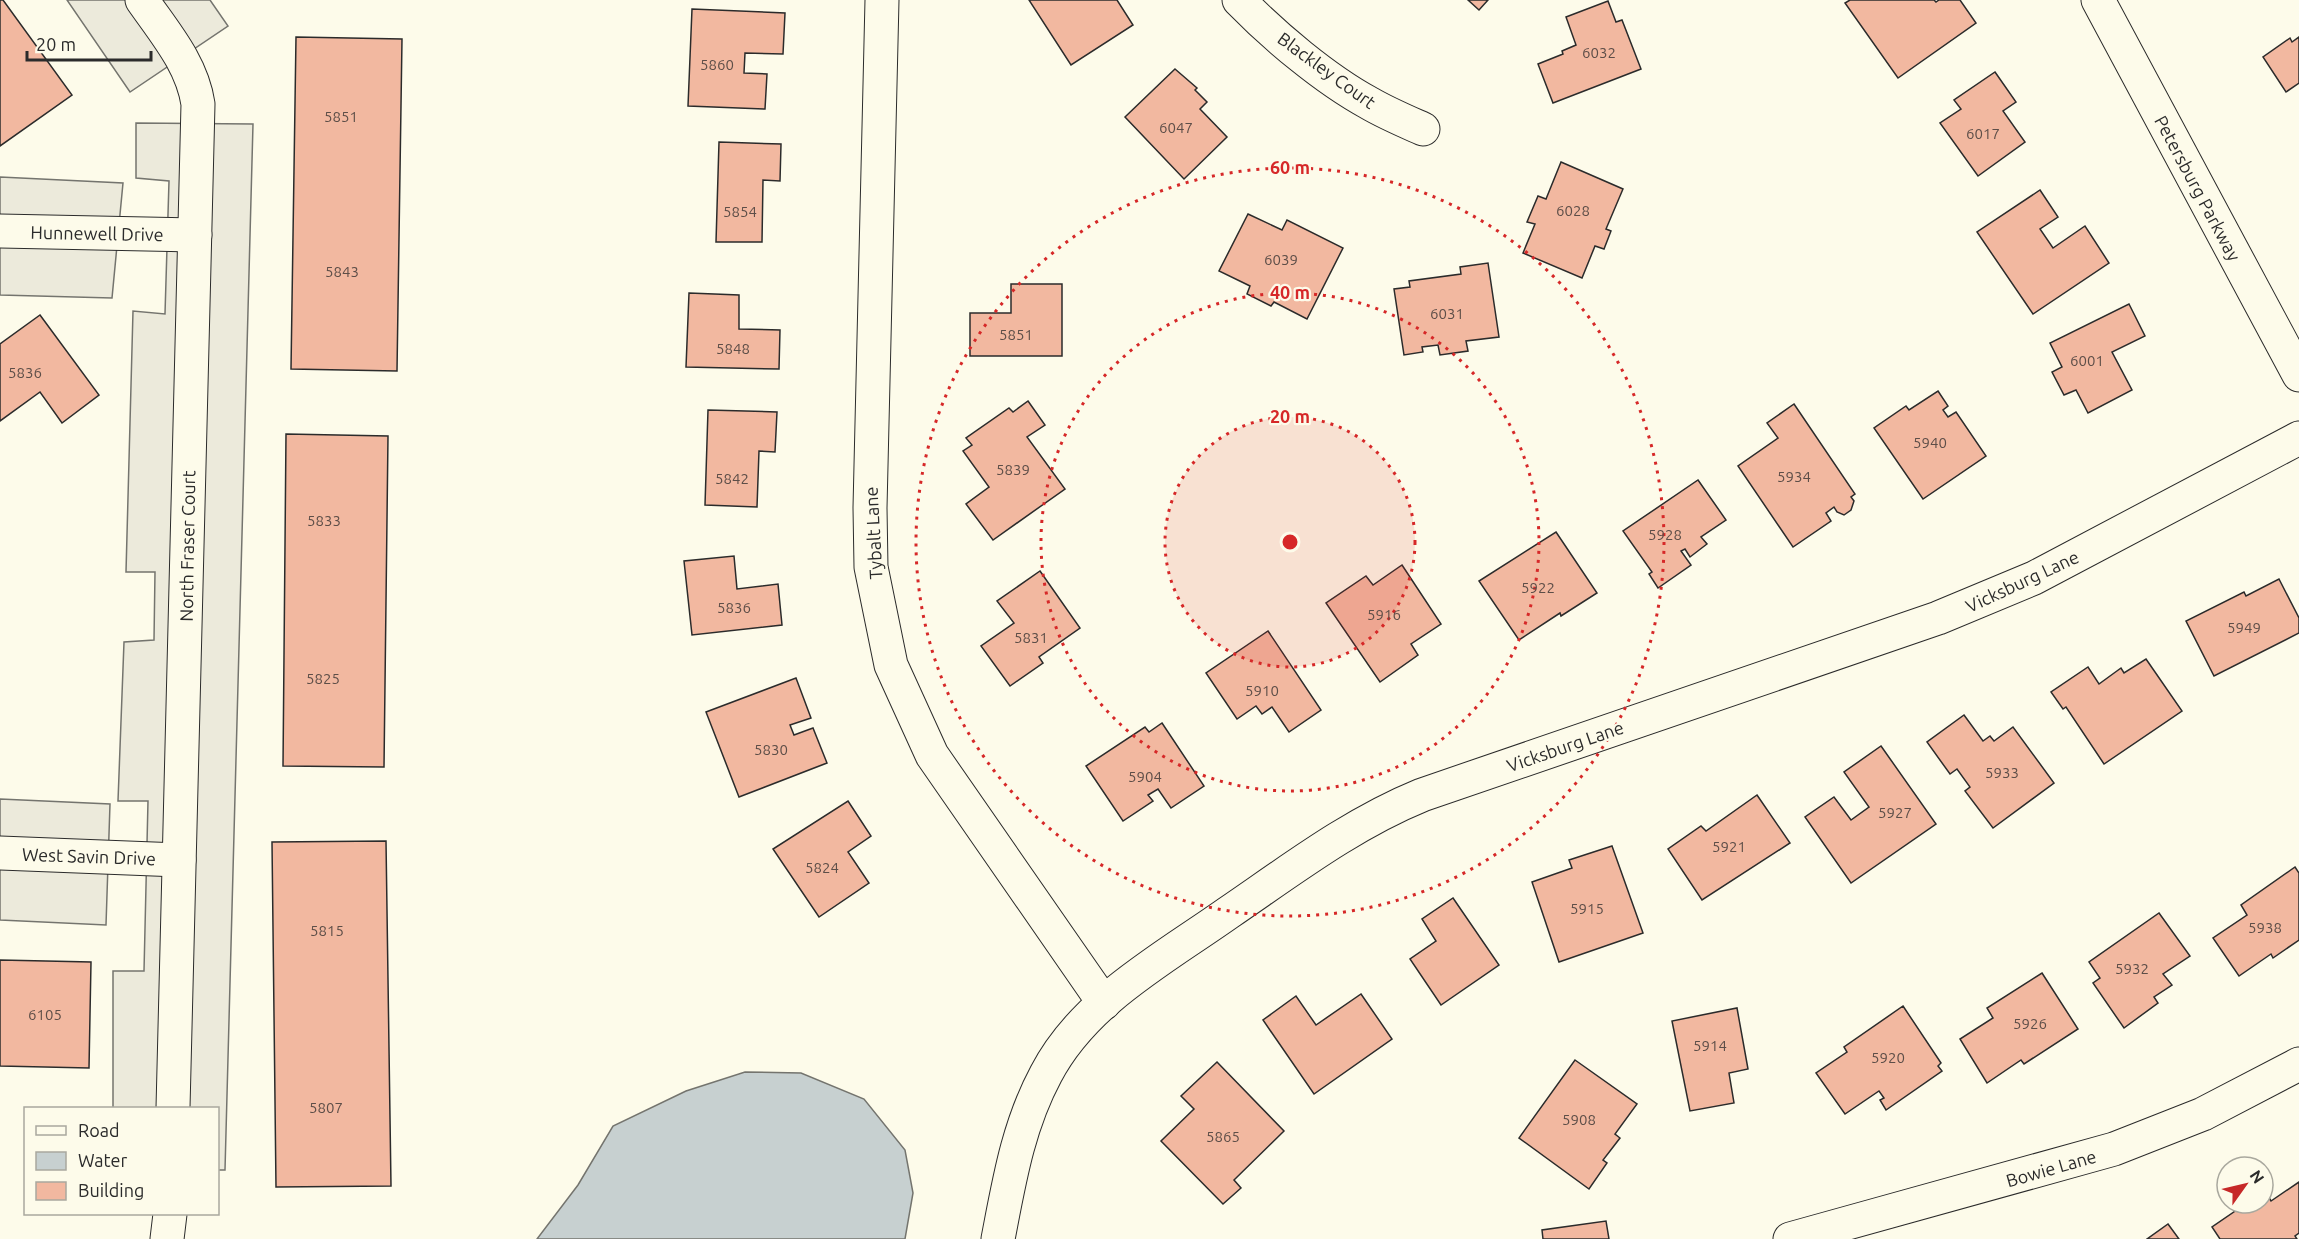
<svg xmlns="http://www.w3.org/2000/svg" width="2299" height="1239" viewBox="0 0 2299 1239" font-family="Ubuntu,sans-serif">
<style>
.parking{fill:#eceadb;stroke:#74746e;stroke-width:1.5}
.water{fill:#c7d0d0;stroke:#74746e;stroke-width:1.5}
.building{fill:#f2b8a0;stroke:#2b2b2b;stroke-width:1.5}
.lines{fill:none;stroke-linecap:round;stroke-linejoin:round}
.minor-casing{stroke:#2b2b2b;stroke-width:35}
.minor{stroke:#fdfbea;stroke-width:33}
.ring{fill:none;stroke:#d62828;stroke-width:3;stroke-dasharray:3 6}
.labels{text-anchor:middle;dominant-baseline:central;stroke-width:4.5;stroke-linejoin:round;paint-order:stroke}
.number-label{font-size:15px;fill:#5d4e48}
.street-label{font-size:18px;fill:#2b2b2b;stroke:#fdfbea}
.centre{fill:#d62828;stroke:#fdfbea;stroke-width:3}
.ring-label{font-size:18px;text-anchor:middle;font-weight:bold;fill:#d62828;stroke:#fdfbea;stroke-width:4.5;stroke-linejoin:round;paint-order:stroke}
</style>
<rect width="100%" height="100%" fill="#fdfbea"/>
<g class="parking">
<polygon points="67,0 210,0 228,26 130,92"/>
<polygon points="136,123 253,124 225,1170 218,1170 218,1108 113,1108 113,971 144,971 148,801 118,801 124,642 154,640 155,572 126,572 133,311 165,314 169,181 136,178"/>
<polygon points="0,177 123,183 112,298 0,295"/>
<polygon points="0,799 110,804 106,925 0,920"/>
</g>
<polygon class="water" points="745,1072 801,1073 864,1099 905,1150 913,1193 905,1239 537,1239 578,1185 613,1126 686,1091"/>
<g class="building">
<polygon points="0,0 3,0 72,95 0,146"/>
<polygon points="1029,0 1117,0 1133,25 1071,65"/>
<polygon points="1468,0 1488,0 1479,10"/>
<polygon points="1850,0 1934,0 1936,2 1939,0 1960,0 1976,23 1898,78 1845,3"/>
<polygon points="1608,1 1616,22 1622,20 1641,69 1553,103 1538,64 1563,54 1562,51 1576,45 1566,17"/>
<polygon points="692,9 785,13 783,54 745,53 744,73 767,74 765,109 688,106"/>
<polygon points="296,37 402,39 397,371 291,369"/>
<polygon points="2299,37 2299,83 2286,92 2263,57 2290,38 2292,42"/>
<polygon points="1175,69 1197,88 1195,90 1207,102 1200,109 1227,137 1184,179 1125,117"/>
<polygon points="1995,72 2016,102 2003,111 2025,142 1978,176 1940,123 1961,109 1954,100"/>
<polygon points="719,142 781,144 780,181 763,180 762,242 716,242"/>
<polygon points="1561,162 1623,189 1606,229 1611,231 1604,249 1595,246 1582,278 1523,253 1535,224 1527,222 1538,196 1546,199"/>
<polygon points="2040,190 2058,217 2040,229 2053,248 2085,226 2109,263 2033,314 1977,232"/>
<polygon points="1248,214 1282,230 1287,220 1343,248 1307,319 1274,302 1271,306 1247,294 1250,286 1219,271"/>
<polygon points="1488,263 1499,337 1466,341 1468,351 1440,355 1438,345 1422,347 1423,352 1404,355 1394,289 1410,287 1409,281 1461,274 1460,267"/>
<polygon points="1011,284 1062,284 1062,356 970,356 970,313 1011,313"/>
<polygon points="689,293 739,295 739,329 780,330 779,369 686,367"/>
<polygon points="2129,304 2145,336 2112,352 2132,390 2088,413 2076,390 2064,395 2052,372 2062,367 2050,343"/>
<polygon points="40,315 99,395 62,423 40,392 0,421 0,344"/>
<polygon points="1938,391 1948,406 1943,410 1948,417 1956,412 1986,456 1923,499 1874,428 1906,406 1909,410"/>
<polygon points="1028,401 1045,425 1027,437 1065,489 993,540 966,504 989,487 963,451 972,445 966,438 1009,408 1013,412"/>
<polygon points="1794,404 1855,494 1851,497 1854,501 1851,510 1844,515 1837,512 1834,507 1826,513 1831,521 1793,547 1738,466 1778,438 1767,423"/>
<polygon points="708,410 777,412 775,452 759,451 757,507 705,505"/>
<polygon points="286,434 388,436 384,767 283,766"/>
<polygon points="1698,480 1726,520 1701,537 1707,544 1690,557 1685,549 1681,551 1691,565 1658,588 1649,574 1652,572 1623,531"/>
<polygon points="1556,532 1597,593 1561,616 1560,613 1519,640 1479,581"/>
<polygon points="734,556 737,589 778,584 782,625 692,635 684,561"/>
<polygon points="1402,565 1441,624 1411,644 1418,655 1380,682 1326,603 1366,576 1373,585"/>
<polygon points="1040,571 1080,628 1039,657 1043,663 1010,686 981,646 1014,623 997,601"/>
<polygon points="2279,579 2299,618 2299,633 2214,676 2186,621 2244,592 2246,596"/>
<polygon points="1268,631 1321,710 1289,732 1272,707 1262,714 1256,706 1237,719 1206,673"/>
<polygon points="2146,659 2182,711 2104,764 2066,707 2063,709 2051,692 2088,667 2099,684 2121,668 2124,673"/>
<polygon points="796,678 811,718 790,725 794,735 813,728 827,763 739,797 706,712"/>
<polygon points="1964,715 1983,741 1990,736 1994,741 2013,727 2054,783 1993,828 1965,791 1970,787 1957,769 1950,774 1927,742"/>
<polygon points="1162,723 1204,786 1171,808 1158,789 1148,795 1153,801 1123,821 1086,766 1145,727 1149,732"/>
<polygon points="1881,746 1936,824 1851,883 1805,817 1834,797 1851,820 1869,807 1844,772"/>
<polygon points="1757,795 1790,843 1702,900 1668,849 1701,826 1706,831"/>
<polygon points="848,801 871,836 848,852 869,883 819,917 773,849"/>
<polygon points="386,841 391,1186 276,1187 272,842"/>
<polygon points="1612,846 1643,933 1559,962 1532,882 1572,868 1569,860"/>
<polygon points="2295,867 2299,873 2299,940 2273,958 2271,954 2239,976 2213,938 2247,915 2241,905"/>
<polygon points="1453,898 1499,965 1441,1005 1410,959 1436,941 1422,919"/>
<polygon points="2159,913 2190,956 2163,974 2172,985 2154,997 2158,1003 2124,1028 2093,983 2100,978 2089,962"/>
<polygon points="0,960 91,962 89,1068 0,1066"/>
<polygon points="2042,973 2078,1029 2024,1064 2021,1060 1987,1083 1960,1039 1993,1018 1987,1008"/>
<polygon points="1361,994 1392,1039 1314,1094 1263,1020 1296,996 1316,1025"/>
<polygon points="1903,1006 1941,1063 1938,1066 1942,1071 1886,1110 1880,1100 1884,1098 1879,1091 1845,1114 1816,1073 1847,1052 1844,1047"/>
<polygon points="1737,1008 1748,1069 1729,1073 1734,1103 1690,1111 1672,1021"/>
<polygon points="1575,1060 1637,1104 1615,1134 1620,1138 1603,1160 1607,1163 1589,1189 1519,1138"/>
<polygon points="1217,1062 1284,1131 1234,1180 1241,1188 1223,1204 1161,1141 1194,1109 1181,1096"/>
<polygon points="2299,1182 2299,1233 2295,1236 2297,1239 2220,1239 2212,1227 2247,1203 2263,1203 2265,1191 2271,1201"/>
<polygon points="1606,1221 1609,1239 1543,1239 1542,1230"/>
<polygon points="2168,1224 2179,1239 2147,1239"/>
</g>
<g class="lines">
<g class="minor-casing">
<g id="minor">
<path d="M142,0C165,33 192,64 198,104L173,1108"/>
<polyline points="882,0 870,508 871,567 891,665 932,755 1104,1003"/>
<path d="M1239,0C1274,36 1325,79 1369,103C1386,113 1405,121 1423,129"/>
<polyline points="2098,0 2299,375"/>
<polyline points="0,231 195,235"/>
<polyline points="0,853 179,860"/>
<polyline points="167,1239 170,1214"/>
<path d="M998,1239C1009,1182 1018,1126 1046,1074C1084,1001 1163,959 1228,913C1291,870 1351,824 1422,795L1938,618L2034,578L2299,438"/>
<polyline points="1790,1239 2114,1149 2203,1114 2299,1064"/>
</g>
</g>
<use href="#minor" class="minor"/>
</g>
<circle cx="1290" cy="542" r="125" fill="#d62828" fill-opacity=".12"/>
<g class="ring">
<circle cx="1290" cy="542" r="125"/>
<circle cx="1290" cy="542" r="249"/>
<circle cx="1290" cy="542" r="374"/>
</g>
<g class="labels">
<g class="number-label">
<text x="1599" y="52">6032</text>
<text x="717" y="64">5860</text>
<text x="341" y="116">5851</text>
<text x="1176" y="127">6047</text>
<text x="1983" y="133">6017</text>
<text x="1573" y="210">6028</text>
<text x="740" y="211">5854</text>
<text x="1281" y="259">6039</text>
<text x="342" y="271">5843</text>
<text x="1447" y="313">6031</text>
<text x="1016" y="334">5851</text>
<text x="733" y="348">5848</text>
<text x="2087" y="360">6001</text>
<text x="25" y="372">5836</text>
<text x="1930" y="442">5940</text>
<text x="1013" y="469">5839</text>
<text x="1794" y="476">5934</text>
<text x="732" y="478">5842</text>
<text x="324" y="520">5833</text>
<text x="1665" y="534">5928</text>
<text x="1538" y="587">5922</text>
<text x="734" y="607">5836</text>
<text x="1384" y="614">5916</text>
<text x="2244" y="627">5949</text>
<text x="1031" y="637">5831</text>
<text x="323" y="678">5825</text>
<text x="1262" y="690">5910</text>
<text x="771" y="749">5830</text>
<text x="2002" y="772">5933</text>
<text x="1145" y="776">5904</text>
<text x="1895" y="812">5927</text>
<text x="1729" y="846">5921</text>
<text x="822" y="867">5824</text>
<text x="1587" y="908">5915</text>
<text x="2265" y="927">5938</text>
<text x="327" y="930">5815</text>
<text x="2132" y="968">5932</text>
<text x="45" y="1014">6105</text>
<text x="2030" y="1023">5926</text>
<text x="1710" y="1045">5914</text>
<text x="1888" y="1057">5920</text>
<text x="326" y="1107">5807</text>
<text x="1579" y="1119">5908</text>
<text x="1223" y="1136">5865</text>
</g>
<g class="street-label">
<text transform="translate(1327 70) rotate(36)">Blackley Court</text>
<text transform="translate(2198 188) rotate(62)">Petersburg Parkway</text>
<text transform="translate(97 233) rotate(1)">Hunnewell Drive</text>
<text transform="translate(873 533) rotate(-93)">Tybalt Lane</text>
<text transform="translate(187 546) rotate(-89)">North Fraser Court</text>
<text transform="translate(2022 581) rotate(-25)">Vicksburg Lane</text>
<text transform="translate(1565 746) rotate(-19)">Vicksburg Lane</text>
<text transform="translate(89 856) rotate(2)">West Savin Drive</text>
<text transform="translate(2051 1168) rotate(-16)">Bowie Lane</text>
</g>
</g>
<circle cx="1290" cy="542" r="9" class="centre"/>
<g class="ring-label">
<text x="1290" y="174">60 m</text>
<text x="1290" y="299">40 m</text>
<text x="1290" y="423">20 m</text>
</g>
<rect x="24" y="1107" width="195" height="108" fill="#fdfbea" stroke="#a9a89e" stroke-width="1.5"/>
<rect x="36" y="1126" width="30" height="9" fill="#fdfbea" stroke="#a9a89e" stroke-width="1.5"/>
<text x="78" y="1137" font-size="18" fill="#2b2b2b">Road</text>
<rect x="36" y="1152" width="30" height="18" fill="#c7d0d0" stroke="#a9a89e" stroke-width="1.5"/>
<text x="78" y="1167" font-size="18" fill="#2b2b2b">Water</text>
<rect x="36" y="1182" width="30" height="18" fill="#f2b8a0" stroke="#a9a89e" stroke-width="1.5"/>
<text x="78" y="1197" font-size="18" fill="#2b2b2b">Building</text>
<g transform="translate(2245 1185) rotate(56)"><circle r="28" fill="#fdfbea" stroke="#a9a89e" stroke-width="1.5"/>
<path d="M0-4.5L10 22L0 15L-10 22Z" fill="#c62828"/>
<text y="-9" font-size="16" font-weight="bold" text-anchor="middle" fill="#2b2b2b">N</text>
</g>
<path d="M27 51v9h124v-9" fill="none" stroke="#2b2b2b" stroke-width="3"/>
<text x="36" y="51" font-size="18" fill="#2b2b2b" stroke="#fdfbea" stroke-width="4.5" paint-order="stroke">20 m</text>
</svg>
